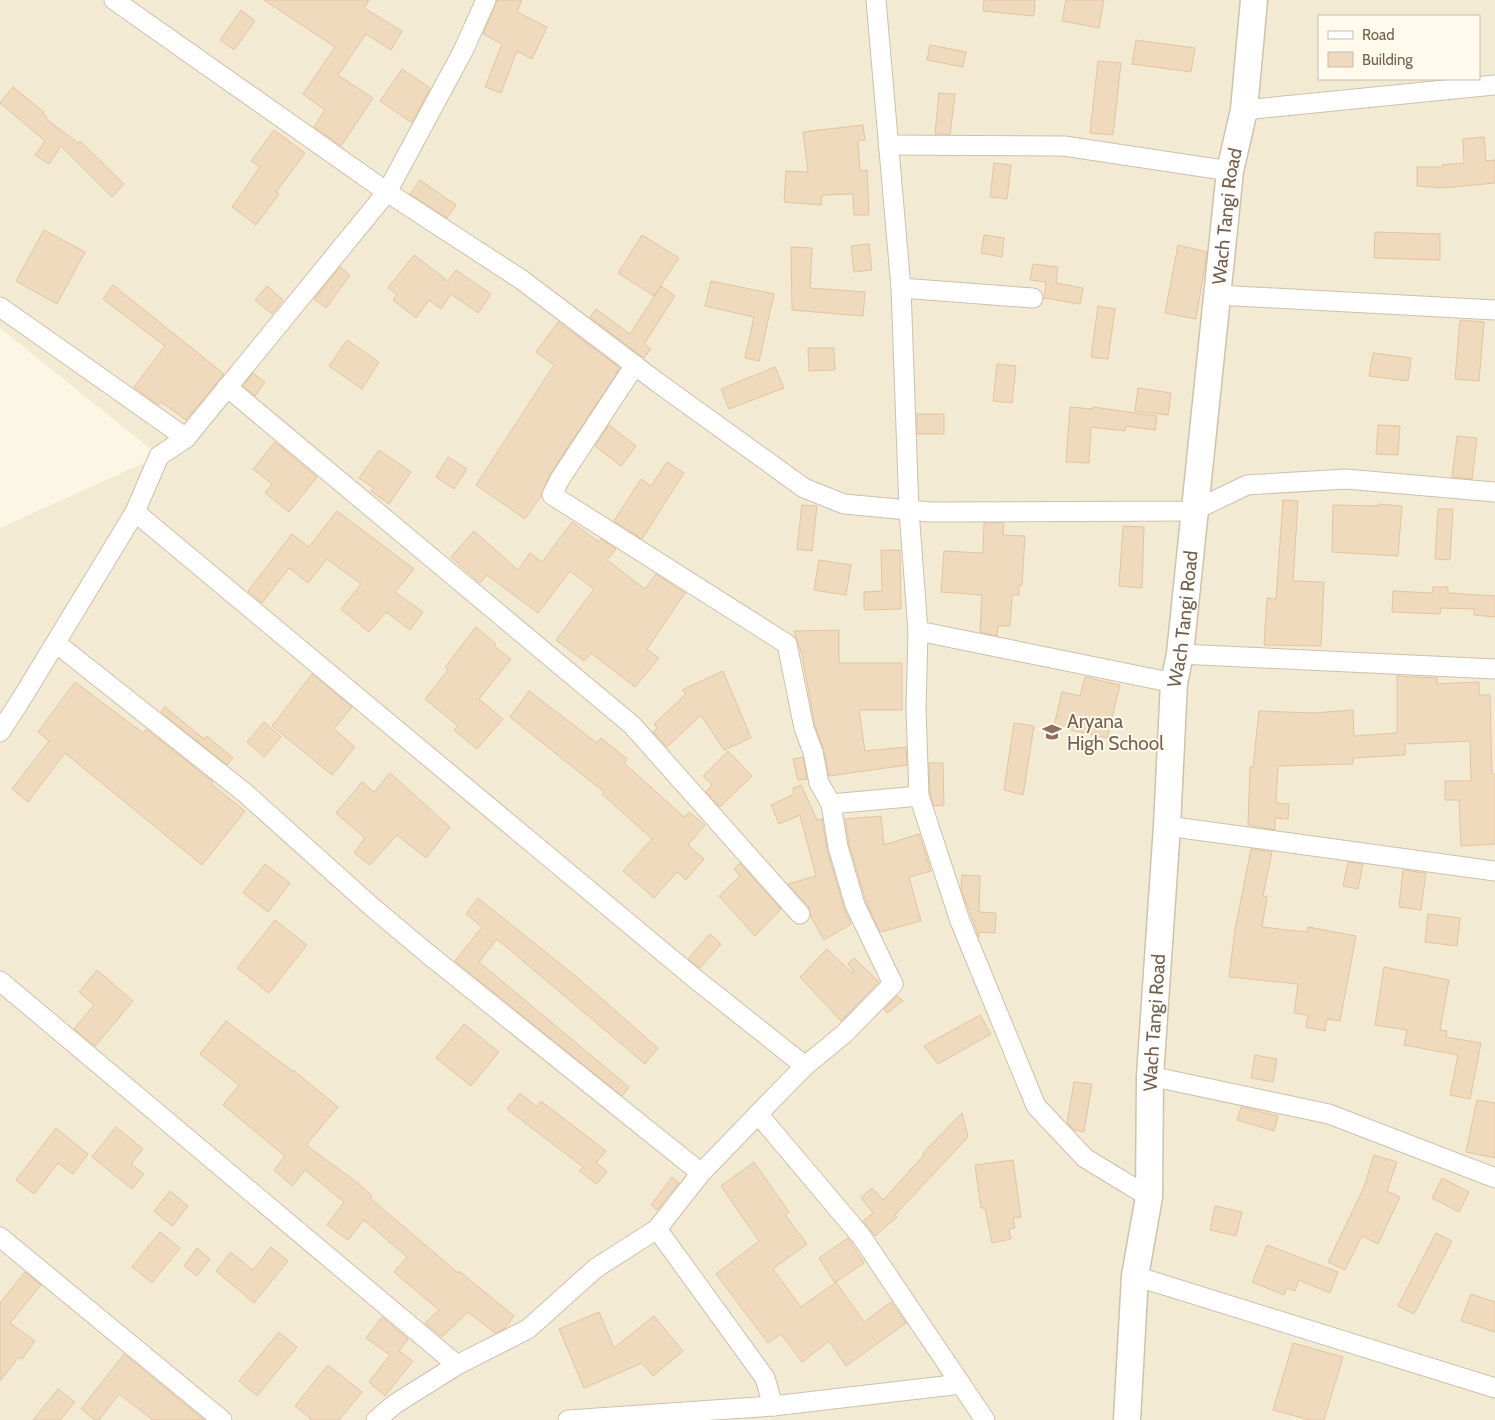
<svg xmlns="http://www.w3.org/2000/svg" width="1495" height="1420" viewBox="0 0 1495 1420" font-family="Cabin,sans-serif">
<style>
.residential{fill:#f3ead4;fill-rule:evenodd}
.building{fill:#f0dabd;stroke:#e3c49e}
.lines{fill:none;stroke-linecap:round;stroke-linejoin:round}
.street-casing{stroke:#cdc0ac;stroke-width:21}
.secondary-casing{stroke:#d0c1a9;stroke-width:29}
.street{stroke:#fff;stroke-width:19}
.secondary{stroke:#fff;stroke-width:26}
.labels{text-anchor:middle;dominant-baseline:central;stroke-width:4;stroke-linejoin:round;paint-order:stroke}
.street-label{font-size:19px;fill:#74604b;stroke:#fffaeb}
.education-label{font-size:19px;fill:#785e54;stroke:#fffaeb;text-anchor:start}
</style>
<rect width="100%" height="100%" fill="#fcf7e5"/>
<path class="residential" d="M0,0H1495V1420H0V528L159,456L0,328ZM1319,16H1479V79H1319Z"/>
<g class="building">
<polygon points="264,0 369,0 364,8 402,31 391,50 366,34 338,75 373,98 341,146 314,127 325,110 303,94 335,47"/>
<polygon points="497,0 522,0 517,12 547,27 532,59 517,51 501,93 485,87 502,44 483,34"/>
<polygon points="984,0 1035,0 1034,16 983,11"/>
<polygon points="1066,0 1104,0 1099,28 1062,21"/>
<polygon points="241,10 255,21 234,50 220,40"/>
<polygon points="1136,40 1195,48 1191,72 1132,64"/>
<polygon points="930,45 966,52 963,67 927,60"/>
<polygon points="1098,61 1121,63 1113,135 1090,133"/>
<polygon points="402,69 430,88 412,123 380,101"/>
<polygon points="13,87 44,112 42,113 47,117 46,119 78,143 80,141 124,184 112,197 61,146 49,164 35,155 45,141 0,103"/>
<polygon points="939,93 955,94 950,134 935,134"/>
<polygon points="863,125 865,140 858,141 860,171 867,170 869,215 854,215 853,194 822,195 821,205 784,202 786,171 808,172 803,132"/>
<polygon points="274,130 305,153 276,192 279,194 256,225 232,207 260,167 251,161"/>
<polygon points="1484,137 1486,161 1495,160 1495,183 1444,188 1417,186 1417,167 1443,167 1442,165 1464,163 1463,139"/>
<polygon points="994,163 1011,165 1007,199 990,197"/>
<polygon points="420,180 456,205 447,218 410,194"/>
<polygon points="44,230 85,252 57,304 16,281"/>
<polygon points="1375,232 1440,234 1440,260 1374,258"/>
<polygon points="642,235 679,258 654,296 618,273"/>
<polygon points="984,235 1004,238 1002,257 981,253"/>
<polygon points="869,244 872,270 854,272 851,246"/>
<polygon points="1178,245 1207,252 1196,319 1165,313"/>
<polygon points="791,247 812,248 810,288 865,292 863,316 792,310"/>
<polygon points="414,255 448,281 456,270 491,294 478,313 451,294 441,309 429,300 416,318 393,300 397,295 388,288"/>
<polygon points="1033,264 1058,267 1056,283 1083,288 1080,304 1044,298 1046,282 1030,280"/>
<polygon points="340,267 350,275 326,308 314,299"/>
<polygon points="711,281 774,294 759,361 745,358 754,317 705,306"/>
<polygon points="113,285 224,374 186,420 161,402 158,405 134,387 165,346 103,299"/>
<polygon points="267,286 283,300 272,314 255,300"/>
<polygon points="661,286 675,296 644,344 651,349 644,358 590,317 596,309 630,334"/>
<polygon points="1098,306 1115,309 1108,359 1091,357"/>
<polygon points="1460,320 1484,322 1479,381 1455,379"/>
<polygon points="558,322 620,368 551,473 541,496 525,519 476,485 554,365 536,352"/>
<polygon points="347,340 379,362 362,389 329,366"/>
<polygon points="808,348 834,348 835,370 809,371"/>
<polygon points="1373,353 1411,358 1408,381 1369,376"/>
<polygon points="997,364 1016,366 1012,403 993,401"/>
<polygon points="775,367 784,388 729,409 721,389"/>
<polygon points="253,373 265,382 255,396 243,386"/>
<polygon points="1138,388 1171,393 1168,415 1135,411"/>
<polygon points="1070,407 1093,409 1093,407 1157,416 1155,430 1126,426 1125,431 1091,427 1089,463 1066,462"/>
<rect x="917" y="414" width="27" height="20"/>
<polygon points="609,425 636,446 621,466 595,446"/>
<polygon points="1378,425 1400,426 1398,455 1376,454"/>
<polygon points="1457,436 1477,438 1472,479 1452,477"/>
<polygon points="275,442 317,477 289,512 265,493 272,484 253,469"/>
<polygon points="379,450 411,472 389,504 371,491 374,488 359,478"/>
<polygon points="448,457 467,469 454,489 436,477"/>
<polygon points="667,462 684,473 642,539 614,521 641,479 651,486"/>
<polygon points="1283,500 1298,501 1293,581 1324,582 1321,646 1264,645 1267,598 1276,599"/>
<polygon points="1378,504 1402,506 1398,556 1332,552 1333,505 1378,506"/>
<polygon points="802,505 817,506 812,551 797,549"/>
<polygon points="1438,509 1453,509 1450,560 1435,559"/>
<polygon points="337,511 414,569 395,592 423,612 410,630 386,612 369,632 341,609 361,584 327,559 308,583 289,568 262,603 248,591 292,534 309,547"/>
<polygon points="572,522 599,542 601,539 616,549 607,560 645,589 656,574 685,593 647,649 659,658 635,687 591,653 584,661 556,640 594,589 570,571 538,613 487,575 480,583 451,557 474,531 518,570 530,553 542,562"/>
<polygon points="984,523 1004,523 1003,535 1025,536 1022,585 1019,585 1019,595 1012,595 1010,626 998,626 997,636 980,632 982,595 941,592 944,551 983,553"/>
<polygon points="1123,526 1144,527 1142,588 1119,586"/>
<polygon points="881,550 900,550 901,609 864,610 864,592 882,591"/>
<polygon points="819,560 851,565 846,595 814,590"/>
<polygon points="1433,587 1448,587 1448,593 1495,596 1495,617 1474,615 1474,609 1441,608 1440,614 1392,612 1393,591 1432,593"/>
<polygon points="476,627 496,644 494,646 511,659 479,699 503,719 477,749 454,730 458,726 425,699 448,670 445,667"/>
<polygon points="839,630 839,663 902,663 902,710 859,710 865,751 906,747 907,765 829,776 824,750 815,726 802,655 794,631"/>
<polygon points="723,671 751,738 724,750 701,715 667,747 653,732 657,728 654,724 686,694 682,690"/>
<polygon points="312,674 352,707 334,729 355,747 332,775 272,726"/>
<polygon points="1397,676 1437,678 1437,684 1479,682 1479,695 1490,695 1492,774 1495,774 1495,844 1461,846 1459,800 1445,800 1445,781 1471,781 1470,741 1405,744 1405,755 1353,758 1353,764 1278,766 1276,803 1289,804 1288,819 1275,818 1275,830 1248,825 1250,767 1253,767 1259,711 1313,713 1353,710 1354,736 1397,733"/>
<polygon points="1085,677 1120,685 1107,738 1054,726 1062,692 1080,696"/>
<polygon points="75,682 143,733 146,729 213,782 211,784 245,811 202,865 65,753 28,802 12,789 49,741 38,732"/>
<polygon points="529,691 597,743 601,738 627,759 624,763 684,817 689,812 705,825 688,845 704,859 686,880 677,872 654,898 623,871 652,839 602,794 604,792 510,717"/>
<polygon points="165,707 204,739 207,736 233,758 227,765 161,712"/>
<polygon points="264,722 281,737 264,757 247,742"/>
<polygon points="1014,723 1034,726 1023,795 1004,790"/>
<polygon points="728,751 752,776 720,807 706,792 712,785 703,776"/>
<polygon points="803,757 807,779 798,780 793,759"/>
<polygon points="929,763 943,763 944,805 934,806 930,794"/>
<polygon points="390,773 450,827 426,858 397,835 370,865 354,853 365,838 336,813 362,782 374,792"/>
<polygon points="801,785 817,820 822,819 827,850 844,908 851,924 824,940 811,917 809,907 788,884 816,876 800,815 779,824 771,805 794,794 793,788"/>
<polygon points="881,816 884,845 919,834 931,871 909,877 921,921 880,932 866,901 849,844 845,819"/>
<polygon points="1251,849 1272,852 1263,896 1267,897 1262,927 1307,932 1308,927 1356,936 1340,1021 1327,1019 1325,1031 1306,1027 1308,1015 1294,1013 1298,984 1229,977 1235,930"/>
<polygon points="1348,862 1363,864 1358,889 1343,886"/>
<polygon points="740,863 781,909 755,936 719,896 740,876 734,869"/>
<polygon points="265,864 290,883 268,912 243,893"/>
<polygon points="1403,870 1426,873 1421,910 1399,907"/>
<polygon points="962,875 980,876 979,912 996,913 995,933 979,932 979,937 961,889"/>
<polygon points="478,898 578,978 658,1048 645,1064 497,939 479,962 629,1087 622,1096 455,961 482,927 466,914"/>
<polygon points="1428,914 1460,918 1457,946 1425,942"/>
<polygon points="275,920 307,945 269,993 237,968"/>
<polygon points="710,934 721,944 700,968 688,959"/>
<polygon points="827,949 853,974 854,972 848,964 854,958 879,982 841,1021 800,977"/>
<polygon points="1384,967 1449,980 1440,1030 1447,1031 1446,1037 1481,1043 1470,1099 1450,1095 1458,1055 1404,1045 1407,1030 1375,1025"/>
<polygon points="97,970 133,1001 95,1046 74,1029 94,1005 79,992"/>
<polygon points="897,996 903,1001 887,1013 884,1009"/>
<polygon points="980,1015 991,1034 938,1064 924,1046"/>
<polygon points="226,1021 292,1071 293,1070 338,1107 306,1145 359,1184 372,1196 370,1198 458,1273 459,1271 514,1316 505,1328 495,1333 468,1312 442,1337 425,1323 439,1310 394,1272 407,1257 364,1220 348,1240 327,1225 344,1202 305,1170 292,1186 274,1170 285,1156 223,1105 239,1085 200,1054"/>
<polygon points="464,1024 499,1052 471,1086 436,1058"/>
<polygon points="1255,1055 1277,1059 1273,1082 1251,1078"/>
<polygon points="1074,1082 1092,1084 1084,1132 1074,1130 1067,1123"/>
<polygon points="520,1093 537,1107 541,1101 606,1151 596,1163 607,1171 597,1184 579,1171 583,1167 507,1109"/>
<polygon points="1477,1100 1495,1103 1495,1158 1466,1152"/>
<polygon points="1241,1107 1278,1116 1274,1131 1237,1120"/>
<polygon points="962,1113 968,1137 895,1215 897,1217 875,1236 863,1221 873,1213 861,1198 872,1188 883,1200 924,1155 923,1153"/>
<polygon points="116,1127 143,1149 131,1164 144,1174 132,1189 92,1157"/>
<polygon points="56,1128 88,1154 73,1174 58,1163 34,1194 16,1180"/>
<polygon points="1374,1155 1397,1162 1387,1191 1400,1197 1378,1244 1362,1236 1345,1270 1328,1262 1364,1187"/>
<polygon points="1013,1160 1021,1217 1013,1218 1015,1228 1009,1229 1011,1239 992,1243 985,1208 981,1208 975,1165"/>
<polygon points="754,1162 789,1212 785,1215 807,1244 773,1269 801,1307 835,1283 819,1258 848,1238 864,1263 836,1282 864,1322 891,1302 906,1323 846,1366 829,1341 802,1362 781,1334 768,1343 716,1274 759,1241 721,1186"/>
<polygon points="672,1177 679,1183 657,1210 651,1205"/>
<polygon points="1442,1178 1469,1192 1459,1212 1432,1198"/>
<polygon points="170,1191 188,1206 172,1226 154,1211"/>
<polygon points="1215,1206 1242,1212 1236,1236 1210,1230"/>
<polygon points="160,1232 180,1248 152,1283 132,1267"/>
<polygon points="1436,1233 1452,1241 1414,1314 1398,1306"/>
<polygon points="1267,1245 1338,1272 1330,1293 1299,1280 1295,1291 1287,1288 1284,1295 1252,1282"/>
<polygon points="271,1247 288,1261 254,1303 216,1271 231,1252 253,1270"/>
<polygon points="197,1248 210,1259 197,1276 184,1266"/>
<polygon points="25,1272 41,1285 10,1323 35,1341 22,1359 19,1357 0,1381 0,1303"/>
<polygon points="1471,1294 1495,1302 1495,1332 1461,1321"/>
<polygon points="599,1312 614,1348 654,1316 683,1351 653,1376 642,1363 584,1388 559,1329"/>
<polygon points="382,1317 408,1339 399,1351 413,1361 385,1396 369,1382 390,1355 366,1338"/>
<polygon points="279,1332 297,1347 257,1396 239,1381"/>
<polygon points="1293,1343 1343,1357 1324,1420 1310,1420 1273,1410"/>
<polygon points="124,1354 204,1420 153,1420 119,1394 99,1420 95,1420 81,1409"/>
<polygon points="328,1365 362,1392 339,1420 312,1420 295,1406"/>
<polygon points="58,1389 75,1402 60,1420 33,1420"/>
</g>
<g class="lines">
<g class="street-casing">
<g id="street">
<polyline points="114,0 387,192 522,280 657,382 804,488 844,504 930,512 1193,511 1247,485 1346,479 1495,492"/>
<polyline points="876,0 901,288 909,511 918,631 916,709 919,796 960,921 1036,1106 1085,1158 1149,1197"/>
<polyline points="1244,110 1495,85"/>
<polyline points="888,145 1064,146 1230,171"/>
<polyline points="901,288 1033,298"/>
<polyline points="1217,295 1495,310"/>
<polyline points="0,307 186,438"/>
<polyline points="227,387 632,725 800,914"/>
<polyline points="135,512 693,977 805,1066"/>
<polyline points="918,631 1174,683"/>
<polyline points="56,643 245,793 372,907 428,954 701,1173"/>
<polyline points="1180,654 1495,669"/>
<polyline points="0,732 22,698 135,512 159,456 186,438 387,192 463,51 486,0"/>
<polyline points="831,804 919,796"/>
<polyline points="1167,826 1495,871"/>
<polyline points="0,981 457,1365"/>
<polyline points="1150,1076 1329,1114 1495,1178"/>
<polyline points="758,1114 861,1236 985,1420"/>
<polyline points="657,1229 765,1378 773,1406"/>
<polyline points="0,1237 222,1420"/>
<polyline points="1135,1276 1495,1388"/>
<polyline points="376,1420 395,1404 457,1365 528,1329 596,1268 657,1229 701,1173 758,1114 805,1066 844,1034 893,984 855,905 838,847 831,804 819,783 813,752 804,728 787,644 552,495 560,479 635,365"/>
<polyline points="568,1420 773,1406 961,1384"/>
</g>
</g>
<g class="secondary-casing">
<g id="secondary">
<path id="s1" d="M1127,1420L1135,1276L1149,1197L1150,1076L1167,826L1174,683L1180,654L1230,171L1244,110L1254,0"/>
</g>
</g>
<use href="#street" class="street"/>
<use href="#secondary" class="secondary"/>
</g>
<defs>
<g id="school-bare" transform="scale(1.5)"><path d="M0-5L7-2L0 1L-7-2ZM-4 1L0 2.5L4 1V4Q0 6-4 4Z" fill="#8d6e63" stroke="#fffaeb" stroke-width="2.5" paint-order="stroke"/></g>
</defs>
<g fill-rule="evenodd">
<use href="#school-bare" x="1052" y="732"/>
</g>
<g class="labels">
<g class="street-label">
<text stroke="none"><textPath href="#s1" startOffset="1209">Wach Tangi Road</textPath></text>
<text stroke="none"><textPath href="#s1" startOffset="804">Wach Tangi Road</textPath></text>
<text stroke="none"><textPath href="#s1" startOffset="399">Wach Tangi Road</textPath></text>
</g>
<g class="education-label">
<text x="1067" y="721">Aryana<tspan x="1067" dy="22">High School</tspan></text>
</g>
</g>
<rect x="1318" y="15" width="162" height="65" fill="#fffaeb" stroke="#c7bcab"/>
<rect x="1328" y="31" width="25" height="8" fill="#ffffff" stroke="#c7bcab"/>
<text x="1362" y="40" font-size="15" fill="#74604b">Road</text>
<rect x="1328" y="52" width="25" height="15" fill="#f0dabd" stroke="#c7bcab"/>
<text x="1362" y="65" font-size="15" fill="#74604b">Building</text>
</svg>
